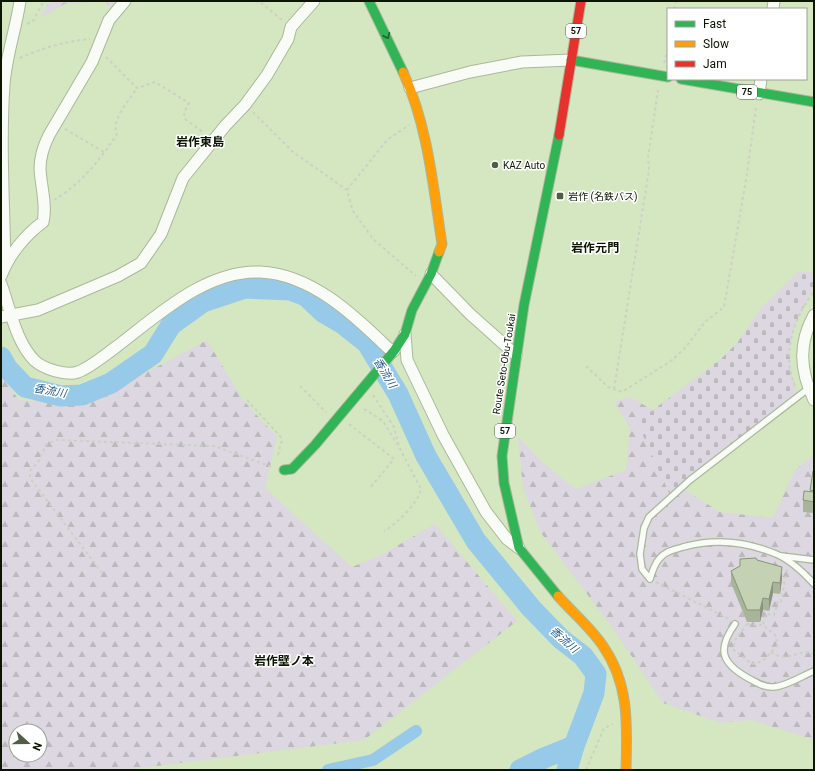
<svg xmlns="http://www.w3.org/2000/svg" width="815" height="771" viewBox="0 0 815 771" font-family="Roboto,'Noto Sans JP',sans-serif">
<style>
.forest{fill:url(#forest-firs);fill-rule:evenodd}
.cemetery{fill:url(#cemetery-stones)}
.park{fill:url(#park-crowns)}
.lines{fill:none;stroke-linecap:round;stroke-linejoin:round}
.canal{stroke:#97cae9;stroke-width:12}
.river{stroke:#97cae9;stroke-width:21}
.lane-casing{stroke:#aab89a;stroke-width:8}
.street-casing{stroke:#aab89a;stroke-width:13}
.fast-casing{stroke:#aab89a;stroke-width:11}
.slow-casing{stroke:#aab89a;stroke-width:11}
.jam-casing{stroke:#aab89a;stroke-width:11}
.path{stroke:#ccd1c5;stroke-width:2;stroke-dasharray:3 3;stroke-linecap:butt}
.lane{stroke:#f9fbf6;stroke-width:5.5}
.street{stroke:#f9fbf6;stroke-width:11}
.fast{stroke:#30b455;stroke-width:9}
.slow{stroke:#ff9f0a;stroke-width:9}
.jam{stroke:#e5322d;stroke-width:9}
.wall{fill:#a9b59a}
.shaded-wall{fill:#89937d}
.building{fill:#c4d2b3;stroke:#89937d}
.oneway{stroke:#1e642a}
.poi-dot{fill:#525e43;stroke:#fff;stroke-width:1.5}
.labels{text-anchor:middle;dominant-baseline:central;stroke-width:3;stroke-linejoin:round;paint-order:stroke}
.shield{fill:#fff;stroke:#545b4c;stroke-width:1}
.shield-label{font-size:9px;font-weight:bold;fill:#0b1500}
.poi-label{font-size:10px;fill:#0b1500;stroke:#fff;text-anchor:start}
.street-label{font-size:10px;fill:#0b1500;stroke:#fff}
.water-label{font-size:11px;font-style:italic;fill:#215a8c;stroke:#fff}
.quarter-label{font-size:12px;font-weight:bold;fill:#0b1500;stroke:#fff}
</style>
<defs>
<pattern id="forest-firs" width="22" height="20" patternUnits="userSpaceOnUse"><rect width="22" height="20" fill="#dcd7e0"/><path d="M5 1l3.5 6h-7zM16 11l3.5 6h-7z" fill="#bbb8be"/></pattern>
<pattern id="cemetery-stones" width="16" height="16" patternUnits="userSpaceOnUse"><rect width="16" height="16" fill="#dcd7e0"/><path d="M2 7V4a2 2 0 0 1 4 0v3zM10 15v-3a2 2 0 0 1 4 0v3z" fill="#bbb8be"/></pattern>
<pattern id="park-crowns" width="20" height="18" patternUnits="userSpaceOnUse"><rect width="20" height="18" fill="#dcd7e0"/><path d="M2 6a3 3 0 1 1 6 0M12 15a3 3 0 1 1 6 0" fill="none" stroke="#bbb8be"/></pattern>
</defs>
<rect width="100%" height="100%" fill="#d5e7c0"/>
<g class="forest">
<path d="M207,340L243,400L277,437L265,488L352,567L381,555L435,524L517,621L364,740L125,770H1V376L19,400L84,406ZM16,731H40V755H16Z"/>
<polygon points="630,397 665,417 672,482 720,512 773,518 795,470 814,455 814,740 751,720 721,723 663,703 612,627 541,533 523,488 518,437 543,463 576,489 626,470 630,428 614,402"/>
</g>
<path class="cemetery" d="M799,271L814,273C814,296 810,295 800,314C787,341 787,368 799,395L671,497L637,422L721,359L737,343L762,307Z"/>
<polygon class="park" points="50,1 118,1 113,9 105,2 67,3 40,18"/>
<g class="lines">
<polyline class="canal" points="328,770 373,760 416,731"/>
<g class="river">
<polyline points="1,357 7,368 25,387 61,396 82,395 111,383 153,354 171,325 203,302 245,288 290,290 306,296 324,313 343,324 367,343 398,394 426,456 476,541 531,608 561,639 583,656 596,674 594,693 574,746 567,770"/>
<polyline points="520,770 544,758 574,746"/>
</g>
<g class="lane-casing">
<g id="lane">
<path d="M809,388L690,480L649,517L644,528L640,554L642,569L650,579C652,572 654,565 659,559C665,551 674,550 683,547C715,538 745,541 776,554C791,560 803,572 814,584"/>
<polyline points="781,556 814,560"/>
<path d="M735,624C717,649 721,663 748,678C756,682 764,688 774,687C787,686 802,676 814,671"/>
</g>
</g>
<g class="street-casing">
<g id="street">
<polyline points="773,9 774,1"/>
<polyline points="410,88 470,72 522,62 571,60"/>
<polyline points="759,94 761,79"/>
<path d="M5,265C4,205 0,144 4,85C6,56 16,29 20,1"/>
<polyline points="431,274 470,314 516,355"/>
<path d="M1,276C9,255 25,235 43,222C47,205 41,187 40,169C40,157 44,145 49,135L92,62L109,20L125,1"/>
<path d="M1,284C10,308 16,343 35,361C44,369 66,376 78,372C91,367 105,355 116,347C157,316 205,270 260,272C311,274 354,315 388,348L394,351"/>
<path d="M814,315C798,344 800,371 814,400"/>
<polyline points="1,317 38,310 118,276 141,263 161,234 183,178 225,126 245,105 267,75 288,39 291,27 314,1"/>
<polyline points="405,334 407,360 443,435 486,512 507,539 519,548"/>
</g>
</g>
<g class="fast-casing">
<g id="fast">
<polyline points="369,1 403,72"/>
<polyline points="571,60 668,77"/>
<polyline points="681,79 814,102"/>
<polyline points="284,470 292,469 315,445 394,351 405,334 412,310 431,274 439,252"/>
<polyline points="558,596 519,548 504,483 502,456 524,305 559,135"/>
</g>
</g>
<g class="slow-casing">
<g id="slow">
<path d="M403,72C428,126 433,186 442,244L439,252"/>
<path d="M558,596C573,613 591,628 603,646C630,685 627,726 626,770"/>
</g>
</g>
<g class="jam-casing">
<polyline id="jam" points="559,135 581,1"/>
</g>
<g class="path">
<polyline points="255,1 263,4 283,21"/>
<polyline points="674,9 676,1"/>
<polyline points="27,24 33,21 44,1"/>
<polyline points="106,57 137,88 155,82 189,103 184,113 185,119 204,133"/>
<path d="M20,58C42,48 66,41 90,39"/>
<polyline points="664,63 668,49"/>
<polyline points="253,112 293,152 347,190 353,211 373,239 416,276"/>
<polyline points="65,129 104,152"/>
<polyline points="347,190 387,140 409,125"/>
<path d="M54,200C81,184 100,160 117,134C110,120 130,100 137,88"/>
<polyline points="586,366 608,387 622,392 671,361 685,348 705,322 724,307 747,174 756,107"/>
<polyline points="300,386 326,412"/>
<path d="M795,386C785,363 789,336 800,314C804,306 810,298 814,290"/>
<polyline points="614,389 649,170 648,158 658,90"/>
<path d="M373,395L394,427L399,447L421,489C419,502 396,525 384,531"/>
<polyline points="247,400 280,436 282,440 277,458"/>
<polyline points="364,409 383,421 397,444"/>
<polyline points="349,424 394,459 370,488"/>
<polyline points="102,573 30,478 30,471 38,462 46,445 57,440 214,446 272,467"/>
<polyline points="656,582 729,619"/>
<polygon points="747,624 763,625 776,636 777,646 763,661 752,664 733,649 735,640"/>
<polyline points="763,624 766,614 774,615 778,601 781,602 787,569"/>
<path d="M771,652C788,665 799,646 814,655"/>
<polyline points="586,770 604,728 613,724"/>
</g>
<use href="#lane" class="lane"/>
<use href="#street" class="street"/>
<use href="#fast" class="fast"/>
<use href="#slow" class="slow"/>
<use href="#jam" class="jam"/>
</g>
<g class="wall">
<polygon points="814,471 814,513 803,512 803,500 810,492"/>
<polygon points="740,559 757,560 782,579 780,594 773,593 769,611 763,610 760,622 747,622 731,583 731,571 740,566"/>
</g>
<g class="shaded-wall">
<polygon points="782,567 782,579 780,594 780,583"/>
<polygon points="773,582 773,593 769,611 769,599"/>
<polygon points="763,598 763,610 760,622 760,610"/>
</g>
<g class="building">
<polygon points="813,471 814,471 814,491 810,490"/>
<polygon points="804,491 814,492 814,502 803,500"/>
<polygon points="756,558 757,560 782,567 780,583 773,582 769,599 763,598 760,610 747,610 731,571 740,566 740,559"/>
</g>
<defs><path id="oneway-chevron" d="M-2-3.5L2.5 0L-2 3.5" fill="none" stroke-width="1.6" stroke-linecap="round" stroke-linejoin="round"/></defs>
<use class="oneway" href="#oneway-chevron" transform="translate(387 36) rotate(65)"/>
<g class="poi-dot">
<circle cx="495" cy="165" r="4"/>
<rect x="556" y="192" width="8" height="8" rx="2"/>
</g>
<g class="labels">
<g class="shield">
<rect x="566" y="24" width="20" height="14" rx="3"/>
<rect x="737" y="85" width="20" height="14" rx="3"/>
<rect x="495" y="424" width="20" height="14" rx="3"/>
</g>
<g class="shield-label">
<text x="576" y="31">57</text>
<text x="747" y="92">75</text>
<text x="505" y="431">57</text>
</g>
<g class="poi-label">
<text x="503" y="165">KAZ Auto</text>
<text x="568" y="196">岩作 (名鉄バス)</text>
</g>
<g class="street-label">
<text transform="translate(504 364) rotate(-81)">Route Seto-Obu-Toukai</text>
</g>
<g class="water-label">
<text transform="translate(385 373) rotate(59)">香流川</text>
<text transform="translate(50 391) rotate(10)">香流川</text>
<text transform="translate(564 640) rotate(41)">香流川</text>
</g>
<g class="quarter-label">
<text x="200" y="142">岩作東島</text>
<text x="595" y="248">岩作元門</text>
<text x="284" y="661">岩作壁ノ本</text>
</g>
</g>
<rect width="815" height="771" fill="none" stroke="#0b1500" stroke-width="4"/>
<rect x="667" y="8" width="140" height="72" fill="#ffffff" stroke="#9da199"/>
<rect x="675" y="21" width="20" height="6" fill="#30b455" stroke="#9da199"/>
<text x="703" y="28" font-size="12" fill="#0b1500">Fast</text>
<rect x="675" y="41" width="20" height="6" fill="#ff9f0a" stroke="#9da199"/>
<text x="703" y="48" font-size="12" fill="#0b1500">Slow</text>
<rect x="675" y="61" width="20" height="6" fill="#e5322d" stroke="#9da199"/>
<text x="703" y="68" font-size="12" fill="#0b1500">Jam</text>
<g transform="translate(28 743) rotate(111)"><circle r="19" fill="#ffffff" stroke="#9da199"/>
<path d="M0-3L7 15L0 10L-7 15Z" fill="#525e43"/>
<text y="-6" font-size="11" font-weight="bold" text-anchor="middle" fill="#0b1500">N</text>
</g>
</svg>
